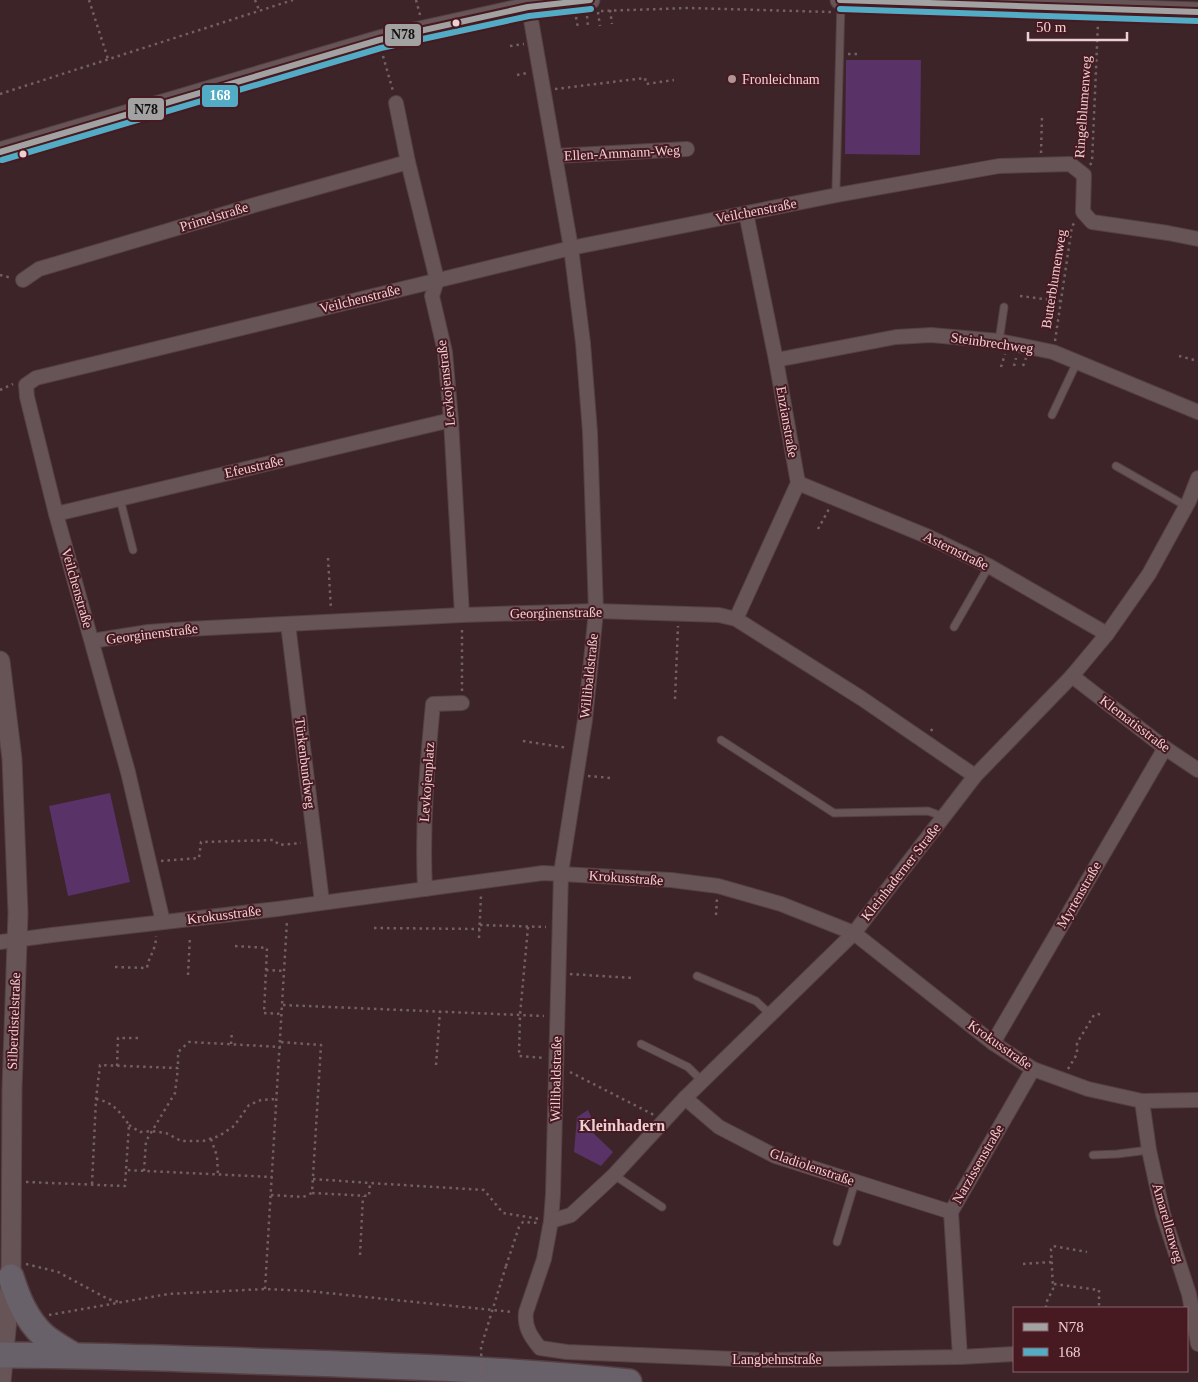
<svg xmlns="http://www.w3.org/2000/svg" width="1198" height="1382" viewBox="0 0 1198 1382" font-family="'Times New Roman',serif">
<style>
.green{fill:#593268}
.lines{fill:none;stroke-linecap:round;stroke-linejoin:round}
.lane-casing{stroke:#564044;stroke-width:9}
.street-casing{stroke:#564044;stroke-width:16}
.secondary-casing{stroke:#564044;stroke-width:21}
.highway-casing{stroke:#564044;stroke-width:28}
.path{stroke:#726164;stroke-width:2.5;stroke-dasharray:2.5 4;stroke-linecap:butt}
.lane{stroke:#665456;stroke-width:7}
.street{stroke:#665456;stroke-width:14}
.secondary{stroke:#665456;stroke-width:19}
.highway{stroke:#686169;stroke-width:25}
.path-bridge{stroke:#726164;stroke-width:2.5;stroke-dasharray:2.5 4;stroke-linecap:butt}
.bus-1-casing{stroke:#471921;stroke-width:10}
.bus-2-casing{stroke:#471921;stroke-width:10}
.bus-1{stroke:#a2a2a2;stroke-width:6}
.bus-2{stroke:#53acc5;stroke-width:6}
.bus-dot{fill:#efd0d2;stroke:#471921;stroke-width:2}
.poi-dot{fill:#b09496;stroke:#471921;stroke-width:2}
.labels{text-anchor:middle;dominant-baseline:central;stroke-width:4;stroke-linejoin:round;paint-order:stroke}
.poi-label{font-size:14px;fill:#efd0d2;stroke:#471921;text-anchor:start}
.street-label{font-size:14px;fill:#efd0d2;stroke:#471921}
.quarter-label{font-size:16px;font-weight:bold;fill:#efd0d2;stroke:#471921}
.line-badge{stroke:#471921;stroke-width:2}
.badge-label{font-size:14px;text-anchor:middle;font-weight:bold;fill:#fff}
.pale-badge-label{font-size:14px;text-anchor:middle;font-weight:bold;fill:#111}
</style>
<rect width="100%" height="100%" fill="#3c2428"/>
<g class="green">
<polygon points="846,60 921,60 920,155 845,154"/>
<polygon points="110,793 130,882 68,896 49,806"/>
<polygon points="588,1110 595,1125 589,1129 613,1152 601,1166 574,1152 577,1117"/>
</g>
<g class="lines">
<g class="lane-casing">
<g id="lane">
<polyline points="837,195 836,188 841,1"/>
<polyline points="999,341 1004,307"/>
<polyline points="1052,415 1077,362"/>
<polyline points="1116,466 1186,506"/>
<polyline points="120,499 133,550"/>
<polyline points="954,627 989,566"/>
<polyline points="721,740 834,813 928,811 944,817"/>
<polyline points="697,976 756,1001 770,1014"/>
<polyline points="641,1044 688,1067 702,1081"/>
<polyline points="1093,1155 1117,1154 1149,1150"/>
<polyline points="614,1175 662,1207"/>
<polyline points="837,1242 855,1182"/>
</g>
</g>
<g class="street-casing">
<g id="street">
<path d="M528,7L531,20L571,248L583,343L590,432L596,611L585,720L561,873L553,1194L551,1221L544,1259L526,1312C524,1327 531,1337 540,1348L567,1352L761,1360L960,1357L1014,1354"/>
<polyline points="396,103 408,162 437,280 432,296 445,352 451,420 462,615"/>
<polyline points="556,156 687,149"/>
<polyline points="23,280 39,269 258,204 408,162"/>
<polyline points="776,360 896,337 931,335 999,341 1053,352 1198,412"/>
<polyline points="798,483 929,537 989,566 1107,634"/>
<polyline points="56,514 451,420"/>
<polyline points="736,619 798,483 776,360 746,213"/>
<polyline points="288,624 322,902"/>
<polyline points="92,641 148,632 188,629 462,615 596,611 719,615 736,619 861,698 975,776"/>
<polyline points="1072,676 1165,748 1198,770"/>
<path d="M425,889C422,826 427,766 433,704L462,703"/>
<polyline points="163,922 128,772 56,514 27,397 26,385 36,378 571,248 837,195 999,166 1070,164 1084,175 1083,212 1092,222 1168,233 1198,239"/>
<polyline points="0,942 52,935 277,909 543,873 671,880 718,886 781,904 854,933 993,1043 1033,1069 1088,1089 1142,1101 1198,1100"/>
<polyline points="993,1043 1165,748"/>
<polyline points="685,1098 719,1127 775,1156 951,1212"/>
<polyline points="1142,1101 1149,1150 1163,1214 1189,1294 1198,1344"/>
<polyline points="551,1221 571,1215 614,1175 685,1098 854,933 975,776 1072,676 1107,634 1149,574 1189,501 1198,478"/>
<polyline points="960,1357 951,1212 1033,1069"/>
</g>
</g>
<g class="secondary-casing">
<g id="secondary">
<polyline points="840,0 1198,12"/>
<polyline points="0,152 379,40 528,7 590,0"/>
<polyline points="0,661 12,759 18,913 12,1089 11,1277 1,1382"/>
</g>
</g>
<g class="highway-casing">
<g id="highway">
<path d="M11,1277C18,1299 26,1319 43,1335C52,1343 64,1349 73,1355"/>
<path d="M0,1355C104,1355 207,1360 311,1363C417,1367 523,1370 629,1382"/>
</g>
</g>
<g class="path">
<polyline points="89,0 108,59"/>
<polyline points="255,0 259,10"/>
<polyline points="416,0 420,15"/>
<polyline points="610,10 612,24"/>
<polyline points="601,11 689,8 831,12"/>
<polyline points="598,12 600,26"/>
<polyline points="587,16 588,27"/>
<polyline points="576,17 578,28"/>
<polyline points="510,46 524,44"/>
<polyline points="848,54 858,54"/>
<polyline points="383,56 393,91"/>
<polyline points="517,75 527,73"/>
<polyline points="555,89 645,78 646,84 674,80"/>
<polyline points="0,94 293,0"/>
<polyline points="1041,153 1042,117"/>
<polyline points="1090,165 1092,162 1098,23"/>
<polyline points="0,275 12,278"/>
<polyline points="1020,296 1060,301"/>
<polyline points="1055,341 1072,226 1076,221"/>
<polyline points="1179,356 1198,361"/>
<polyline points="1014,366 1016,358"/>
<polyline points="1023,366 1026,358"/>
<polyline points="1001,367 1005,354"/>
<polyline points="0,390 13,384"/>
<polyline points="818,529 829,509"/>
<polyline points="328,558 331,610"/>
<polyline points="462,691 462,626"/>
<polyline points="675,699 678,626"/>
<polyline points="931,731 934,726"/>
<polyline points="523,741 568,748"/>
<polyline points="588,776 611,778"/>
<polyline points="161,861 199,858 201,842 274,840 279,845 301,843"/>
<polyline points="716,915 717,898"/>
<polyline points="480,925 546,927"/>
<polyline points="528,927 520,1015 519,1056 545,1058"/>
<polyline points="374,928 480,929"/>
<polyline points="479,938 481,895"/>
<polyline points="235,946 267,948 264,1013"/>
<path d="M115,967L147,968C149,955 156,951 156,936"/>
<polyline points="266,970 285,971"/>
<polyline points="570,974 633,978"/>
<polyline points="188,975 190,936"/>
<polyline points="283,1005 544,1016"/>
<polyline points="264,1013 283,1014"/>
<polyline points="281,1042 321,1045 312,1193 369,1196 370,1183 484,1190 503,1213 540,1219"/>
<polyline points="231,1044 232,1031"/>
<polyline points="436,1065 440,1011"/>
<polyline points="117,1066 118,1038 142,1038"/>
<polyline points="1068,1069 1077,1054 1077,1043 1094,1015 1098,1014 1103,1015"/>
<polyline points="570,1072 654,1115"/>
<path d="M96,1099C113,1102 120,1112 129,1125L126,1170"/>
<polyline points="129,1125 140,1132 151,1131 166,1133 181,1141 203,1141 219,1136 234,1126 249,1105 261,1100 277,1099"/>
<polyline points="211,1139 217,1156 218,1175"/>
<polyline points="144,1171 146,1141 175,1093 178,1068"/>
<polyline points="313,1179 370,1183"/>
<polyline points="26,1182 125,1186 126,1170 272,1177"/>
<polyline points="92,1184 96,1099 100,1065 178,1068 178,1052 189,1042 281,1047"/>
<polyline points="271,1195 303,1197 312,1193"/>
<polyline points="360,1255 363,1196"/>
<polyline points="26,1264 58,1272 108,1299 119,1302"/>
<polyline points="1023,1264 1051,1262"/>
<polyline points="506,1266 519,1227 523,1222 539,1223"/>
<polyline points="1054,1284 1099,1290 1099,1308"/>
<polyline points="265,1289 287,921"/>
<polyline points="1046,1308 1046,1303 1053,1289 1051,1249 1053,1246 1087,1252"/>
<polyline points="49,1315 168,1294 265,1289 308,1291 512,1312"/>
</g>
<use href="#lane" class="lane"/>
<use href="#street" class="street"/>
<use href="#secondary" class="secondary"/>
<use href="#highway" class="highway"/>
<polyline class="path-bridge" points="482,1382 481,1347 506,1266"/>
<g class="bus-1-casing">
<g id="bus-1">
<polyline points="840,0 1198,12"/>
<polyline points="0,152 379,40 528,7 590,0"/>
</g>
</g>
<g class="bus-2-casing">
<g id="bus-2">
<polyline points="840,9 1198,21"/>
<polyline points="2,160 381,48 529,16 591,9"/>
</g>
</g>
<use href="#bus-1" class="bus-1"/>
<use href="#bus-2" class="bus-2"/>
</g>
<g class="bus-dot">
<circle cx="456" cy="23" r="4.5"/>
<circle cx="23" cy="154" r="4.5"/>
</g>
<circle class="poi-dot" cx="732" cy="79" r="5"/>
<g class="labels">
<g class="poi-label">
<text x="742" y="79">Fronleichnam</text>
</g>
<g class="street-label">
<text transform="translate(1083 107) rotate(-86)">Ringelblumenweg</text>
<text transform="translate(622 153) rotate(-3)">Ellen-Ammann-Weg</text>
<text transform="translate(756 211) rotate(-11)">Veilchenstraße</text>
<text transform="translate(214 217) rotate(-17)">Primelstraße</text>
<text transform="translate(1054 279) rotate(-81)">Butterblumenweg</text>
<text transform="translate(360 299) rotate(-14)">Veilchenstraße</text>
<text transform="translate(992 343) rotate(8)">Steinbrechweg</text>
<text transform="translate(446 383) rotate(-96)">Levkojenstraße</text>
<text transform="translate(787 422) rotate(80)">Enzianstraße</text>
<text transform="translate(254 467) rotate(-13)">Efeustraße</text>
<text transform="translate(956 551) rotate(26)">Asternstraße</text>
<text transform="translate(77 588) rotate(74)">Veilchenstraße</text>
<text transform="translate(556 613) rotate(-1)">Georginenstraße</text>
<text transform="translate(152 634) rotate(-7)">Georginenstraße</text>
<text transform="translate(589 676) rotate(-84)">Willibaldstraße</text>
<text transform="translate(1135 724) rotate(37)">Klematisstraße</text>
<text transform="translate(305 763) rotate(83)">Türkenbundweg</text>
<text transform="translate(427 782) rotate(-86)">Levkojenplatz</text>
<text transform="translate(901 872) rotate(-52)">Kleinhaderner Straße</text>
<text transform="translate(626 878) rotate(4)">Krokusstraße</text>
<text transform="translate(1079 895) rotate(-60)">Myrtenstraße</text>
<text transform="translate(224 915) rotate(-7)">Krokusstraße</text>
<text transform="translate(14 1021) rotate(-88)">Silberdistelstraße</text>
<text transform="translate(1000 1045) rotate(35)">Krokusstraße</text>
<text transform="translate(556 1079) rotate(-89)">Willibaldstraße</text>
<text transform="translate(978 1164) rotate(-60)">Narzissenstraße</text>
<text transform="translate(812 1167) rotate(19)">Gladiolenstraße</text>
<text transform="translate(1168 1223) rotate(74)">Amarellenweg</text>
<text x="777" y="1359">Langbehnstraße</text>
</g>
<g class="quarter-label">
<text x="622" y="1125">Kleinhadern</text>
</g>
</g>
<g class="line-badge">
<rect x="384" y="23" width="38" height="24" rx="5" fill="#a2a2a2"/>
<rect x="201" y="84" width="38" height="24" rx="5" fill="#53acc5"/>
<rect x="127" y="97" width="38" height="24" rx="5" fill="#a2a2a2"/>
</g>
<g class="badge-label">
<text x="220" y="100">168</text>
</g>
<g class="pale-badge-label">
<text x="403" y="39">N78</text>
<text x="146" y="114">N78</text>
</g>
<rect x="1013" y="1307" width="175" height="65" fill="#471921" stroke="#8a6268"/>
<rect x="1023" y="1323" width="25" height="8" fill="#a2a2a2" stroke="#8a6268"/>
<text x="1058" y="1332" font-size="15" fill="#efd0d2">N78</text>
<rect x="1023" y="1348" width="25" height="8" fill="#53acc5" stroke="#8a6268"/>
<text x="1058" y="1357" font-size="15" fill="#efd0d2">168</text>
<path d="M1028 32v8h99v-8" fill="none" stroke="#efd0d2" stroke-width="2.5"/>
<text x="1036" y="32" font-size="15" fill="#efd0d2" stroke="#471921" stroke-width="4" paint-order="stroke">50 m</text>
</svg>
